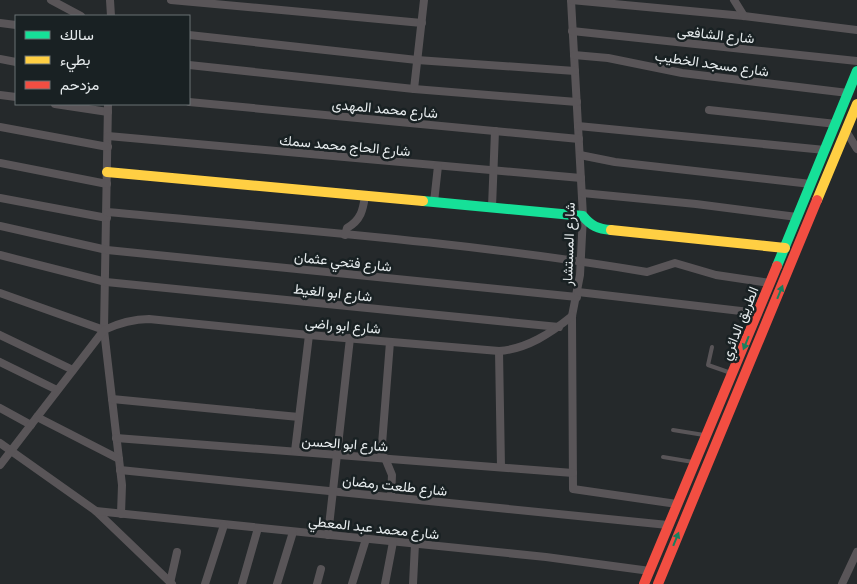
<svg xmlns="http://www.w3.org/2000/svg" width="857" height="584" viewBox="0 0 857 584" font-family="'Exo 2',Vazirmatn,sans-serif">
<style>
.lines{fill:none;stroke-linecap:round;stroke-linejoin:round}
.lane{stroke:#595558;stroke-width:4}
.street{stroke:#595558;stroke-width:8}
.fast{stroke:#16e098;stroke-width:10}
.slow{stroke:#ffcf43;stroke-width:10}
.jam{stroke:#f24e42;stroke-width:10}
.oneway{fill:#18805e}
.labels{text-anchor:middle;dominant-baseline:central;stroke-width:5;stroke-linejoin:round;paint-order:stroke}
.street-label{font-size:14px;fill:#e7ecee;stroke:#192123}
</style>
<rect width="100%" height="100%" fill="#25292b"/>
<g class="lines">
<g class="lane">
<polyline points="712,347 708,365 731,373"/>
<polyline points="673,430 704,435"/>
<polyline points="663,457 693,462"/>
</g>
<g class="street">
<polyline points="51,0 81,16"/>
<polyline points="110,0 111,16"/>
<polyline points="171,0 422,23"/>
<polyline points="571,0 583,216 580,275 572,316 573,489 677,504"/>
<polyline points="571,0 744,16 857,30"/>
<polyline points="734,0 744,16"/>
<polyline points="0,23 16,25"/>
<polyline points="572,31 857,61"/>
<polyline points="189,35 417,60 575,71"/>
<polyline points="574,55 608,58 682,73 848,93"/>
<polyline points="0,59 16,62"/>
<polyline points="189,65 414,89 577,102"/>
<polyline points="414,89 424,0"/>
<polyline points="0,95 16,97"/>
<polyline points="189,102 579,139"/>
<polyline points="55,104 108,112"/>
<polyline points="108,104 104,330 122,485 121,514"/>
<polyline points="709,110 836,124"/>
<polyline points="578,126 825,150"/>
<polyline points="0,127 108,147"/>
<polyline points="846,131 857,149"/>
<polyline points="108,136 581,178"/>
<polyline points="580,155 615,162 811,184"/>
<polyline points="0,163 107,184"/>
<polyline points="582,193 696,204 797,217"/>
<polyline points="0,198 107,218"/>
<polyline points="434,202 438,166"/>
<polyline points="492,207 495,131"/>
<path d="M107,212C287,229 468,242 647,272L675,263L716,275L770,283"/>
<polyline points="0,226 107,250 577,297"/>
<path d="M345,235L347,228C361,220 363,210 365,196"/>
<polyline points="0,255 106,282 559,327"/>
<polyline points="578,292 758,313"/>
<polyline points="0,293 104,330"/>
<polyline points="0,335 73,370"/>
<polyline points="499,351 501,467"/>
<polyline points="0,362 57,390"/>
<polyline points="112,399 299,417"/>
<polyline points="0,408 31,425"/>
<polyline points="37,417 119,459"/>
<polyline points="116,438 573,473"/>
<polyline points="0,443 96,511 172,584"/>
<polyline points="295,451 309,335"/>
<polyline points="381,457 390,342"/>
<polyline points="385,458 392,475 391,497"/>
<path d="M0,465L104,330C119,323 132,319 149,319L309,335L499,351C527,349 551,333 572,316"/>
<polyline points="120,470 668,525"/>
<polyline points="96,511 546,557 650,571"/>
<polyline points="328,535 350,338"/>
<polyline points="170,583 177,552"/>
<polyline points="205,584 224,525"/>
<polyline points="242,584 258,528"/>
<polyline points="277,584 293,532"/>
<polyline points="317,584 321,569"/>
<polyline points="352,584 366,539"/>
<polyline points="385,584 393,542"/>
<polyline points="413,584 415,544"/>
<polyline points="842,584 857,552"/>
</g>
<g class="fast">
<path d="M423,201L583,216C591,226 598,229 611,230"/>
<polyline points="777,266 857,71"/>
</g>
<g class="slow">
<polyline points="107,172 423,201"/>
<polyline points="817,200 857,104"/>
<polyline points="611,230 785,248"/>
</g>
<g class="jam">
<polyline points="644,584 777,266"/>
<polyline points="658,584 817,200"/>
</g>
</g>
<defs><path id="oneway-solid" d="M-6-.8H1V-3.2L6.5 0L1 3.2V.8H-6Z" transform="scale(1.25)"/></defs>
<g class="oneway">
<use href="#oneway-solid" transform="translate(780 292) rotate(-68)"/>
<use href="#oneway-solid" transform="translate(746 343) rotate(112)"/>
<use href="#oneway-solid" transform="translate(676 539) rotate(-68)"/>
</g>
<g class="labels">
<g class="street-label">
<text transform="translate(716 34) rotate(6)">شارع الشافعى</text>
<text transform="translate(712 63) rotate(8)">شارع مسجد الخطيب</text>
<text transform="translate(385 108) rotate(5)">شارع محمد المهدى</text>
<text transform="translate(345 145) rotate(5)">شارع الحاج محمد سمك</text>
<text transform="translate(568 244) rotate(-88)">شارع المستشار</text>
<text transform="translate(343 261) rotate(6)">شارع فتحي عثمان</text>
<text transform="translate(333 292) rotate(6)">شارع ابو الغيط</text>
<text transform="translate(739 323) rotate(-68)">الطريق الدائري</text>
<text transform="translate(343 325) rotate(5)">شارع ابو راضى</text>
<text transform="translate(345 443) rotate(4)">شارع ابو الحسن</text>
<text transform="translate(395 485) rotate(6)">شارع طلعت رمضان</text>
<text transform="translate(374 527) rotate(6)">شارع محمد عبد المعطي</text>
</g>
</g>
<rect x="15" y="15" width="175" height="90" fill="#192123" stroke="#6b7274"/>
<rect x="25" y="31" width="25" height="8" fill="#16e098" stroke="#6b7274"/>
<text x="60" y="40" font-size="15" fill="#e7ecee">سالك</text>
<rect x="25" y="56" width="25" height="8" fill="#ffcf43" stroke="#6b7274"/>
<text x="60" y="65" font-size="15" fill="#e7ecee">بطيء</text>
<rect x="25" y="81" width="25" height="8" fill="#f24e42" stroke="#6b7274"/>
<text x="60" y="90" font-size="15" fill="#e7ecee">مزدحم</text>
</svg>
